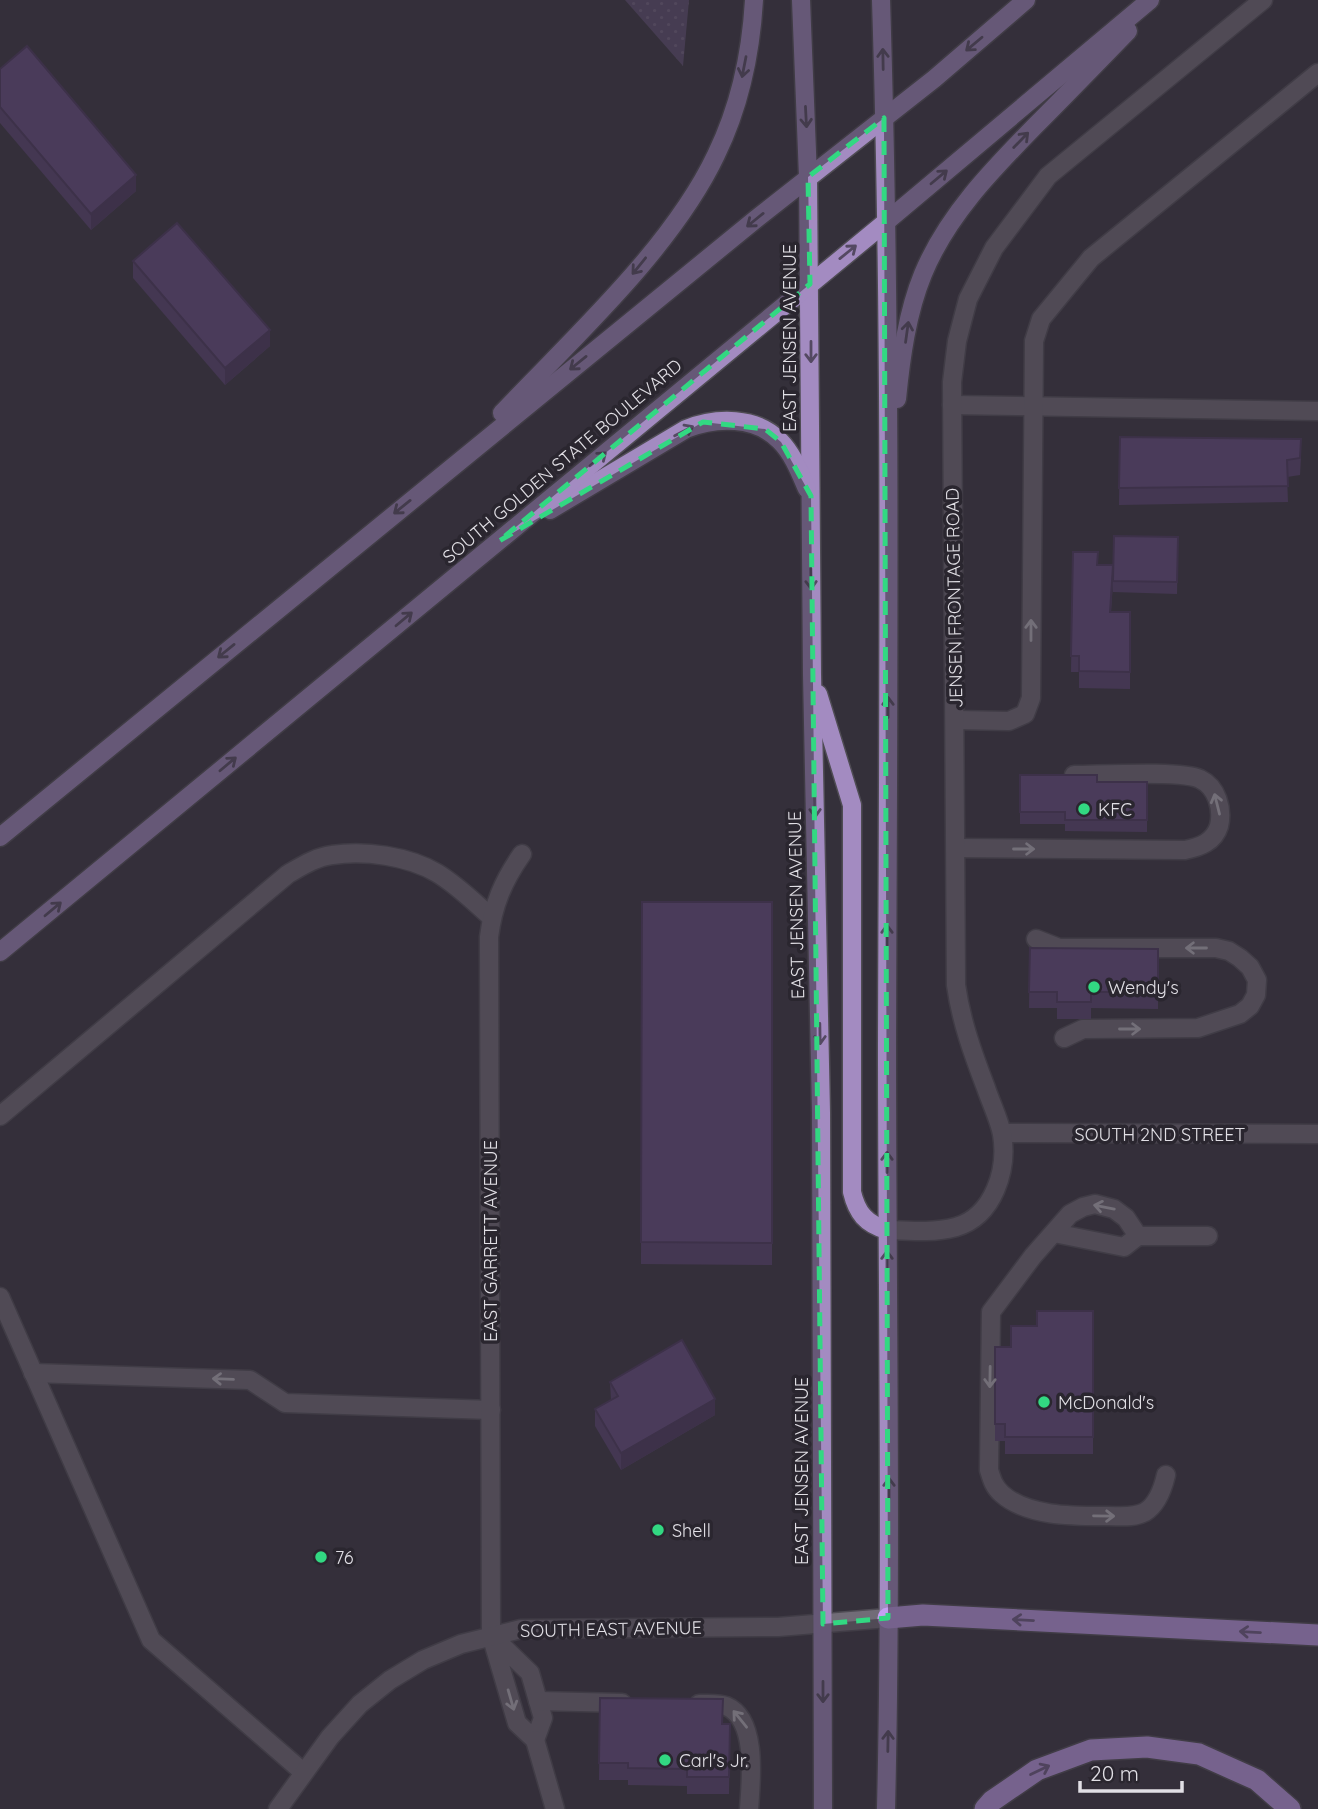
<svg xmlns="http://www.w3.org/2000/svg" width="1318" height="1809" viewBox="0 0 1318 1809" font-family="Quicksand,sans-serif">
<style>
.grass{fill:url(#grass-dots)}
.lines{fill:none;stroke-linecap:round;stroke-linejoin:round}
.minor-casing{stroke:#4f4c54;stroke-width:21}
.major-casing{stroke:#4f4c54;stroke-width:21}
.highway-casing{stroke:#4f4c54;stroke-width:24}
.minor{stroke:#716c77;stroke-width:18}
.major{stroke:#a38bc1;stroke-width:18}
.highway{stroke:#c59ff2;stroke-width:21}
.wall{fill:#574070}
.shaded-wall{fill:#47345b}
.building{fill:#654b82;stroke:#47345b;stroke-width:2}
.oneway{stroke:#544962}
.oneway2{stroke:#bfbcc4}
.oneway3{stroke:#705c87}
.marked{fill:none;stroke:#32d882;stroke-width:5;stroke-dasharray:14 9;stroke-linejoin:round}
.poi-dot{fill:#32d882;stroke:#2a262f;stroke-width:2.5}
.labels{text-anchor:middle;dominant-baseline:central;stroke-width:7;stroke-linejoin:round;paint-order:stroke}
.street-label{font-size:18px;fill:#e1dfe5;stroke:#2a262f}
.poi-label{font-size:18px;fill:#e1dfe5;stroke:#2a262f;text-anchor:start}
</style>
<defs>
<pattern id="grass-dots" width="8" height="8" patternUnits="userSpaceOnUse" patternTransform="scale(1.75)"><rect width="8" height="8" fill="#5c4c70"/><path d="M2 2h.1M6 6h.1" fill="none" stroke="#736584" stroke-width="1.8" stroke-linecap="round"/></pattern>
</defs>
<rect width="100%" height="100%" fill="#34303a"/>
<polygon class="grass" points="625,0 689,0 683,66"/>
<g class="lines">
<g class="minor-casing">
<g id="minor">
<polyline points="952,405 1318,411"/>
<polyline points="955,720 1009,721 1025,714 1031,698 1034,341 1041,319 1091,258 1318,73"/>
<path d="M956,848L1185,850C1200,847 1214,842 1219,826C1223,809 1217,787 1200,779C1182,770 1099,775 1074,775"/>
<polyline points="1036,939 1059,948 1216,948 1229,951 1240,958 1250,967 1257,980 1256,995 1250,1006 1240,1014 1198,1028 1083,1029 1064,1038"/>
<path d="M0,1116L288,874C302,866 316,857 332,855C365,850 408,856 437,873C457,885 474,902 491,917"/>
<polyline points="1002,1133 1318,1134"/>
<path d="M887,1230C910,1231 934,1233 956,1227C994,1216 1008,1169 1002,1134C999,1119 991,1103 986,1088C973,1054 961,1021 956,985L952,382L957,341L968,299L994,248L1048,176L1263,0"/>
<polyline points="1054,1233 1124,1247 1138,1236"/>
<polyline points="0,1297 151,1640 303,1772"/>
<polyline points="33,1373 250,1380 285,1403 491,1410"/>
<path d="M1166,1475C1163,1488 1158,1504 1145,1512C1134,1518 1120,1516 1108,1516C1075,1516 1028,1517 1002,1494C994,1487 992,1480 989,1470L991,1312L1033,1256L1070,1214L1083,1207L1095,1204L1114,1209L1126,1218L1138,1236H1208"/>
<path d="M491,1635L530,1673L543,1718L535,1740L517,1723L491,1635L489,937C493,905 503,881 522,854"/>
<polyline points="538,1701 622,1703"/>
<path d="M699,1704C707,1704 719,1703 726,1706C758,1719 751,1781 749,1809"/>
<polyline points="535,1740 555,1809"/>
<polyline points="278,1809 330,1737 360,1704 390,1680 423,1660 461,1644 521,1629 778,1627 888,1618"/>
</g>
</g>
<g class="major-casing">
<g id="major">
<polyline points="801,0 808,177 812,674 821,1113 823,1809"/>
<path d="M881,0C892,348 888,697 887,1045C887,1300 892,1555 886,1809"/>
<path d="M897,399C901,358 907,313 923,274C947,216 991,171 1035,126C1066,95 1097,63 1128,31"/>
<path d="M502,413C573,338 672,248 716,155C739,108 751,52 754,0"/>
<path d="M550,510L686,429C716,417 756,416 780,441C793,454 800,473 807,489"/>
<path d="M818,694L852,805V1192C857,1213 866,1224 887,1230"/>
<polyline points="0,837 756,219 934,79 1026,0"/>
<polyline points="0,952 887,221 1150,0"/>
</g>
</g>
<g class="highway-casing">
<g id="highway">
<polyline points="888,1618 923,1615 1318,1635"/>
<polyline points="985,1809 992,1801 1037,1770 1091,1750 1147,1747 1199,1754 1257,1780 1290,1809"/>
</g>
</g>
<use href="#minor" class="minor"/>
<use href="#major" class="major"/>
<use href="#highway" class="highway"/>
</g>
<g class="wall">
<polygon points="0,69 136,191 91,230 0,123"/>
<polygon points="133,261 270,346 225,385 133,278"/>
<polygon points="1120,437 1301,456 1300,475 1287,477 1288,502 1119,505"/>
<polygon points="1178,537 1177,594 1113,592 1113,582 1111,612 1130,612 1130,689 1079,688 1079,672 1071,672 1073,552 1098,565 1113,565"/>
<polygon points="1020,775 1097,782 1147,782 1147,832 1065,831 1065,824 1020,824"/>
<polygon points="642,902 772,902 772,1265 641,1264"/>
<polygon points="1030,948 1158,949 1158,1009 1091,1008 1091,1019 1057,1019 1057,1008 1029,1008"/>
<polygon points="1093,1311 1093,1454 1005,1454 1005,1441 995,1441 995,1347 1011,1347 1037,1326"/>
<polygon points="610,1382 715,1415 621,1470 595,1426 595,1409 611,1400"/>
<polygon points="600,1698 723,1724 730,1724 729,1794 687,1794 687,1786 628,1785 628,1780 599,1780"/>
</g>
<g class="shaded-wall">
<polygon points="136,175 136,191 91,230 91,214"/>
<polygon points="270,330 270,346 225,385 225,368"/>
<polygon points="715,1399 715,1415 621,1470 621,1453"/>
</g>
<g class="building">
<polygon points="27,46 136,175 91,214 0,107 0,69"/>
<polygon points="177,223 270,330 225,368 133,261"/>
<polygon points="1120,437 1301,439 1300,458 1287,460 1288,486 1119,488"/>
<polygon points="1114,536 1178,537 1177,582 1113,581"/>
<polygon points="1073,552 1098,552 1097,565 1113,565 1110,612 1130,612 1130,672 1079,671 1079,656 1071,656"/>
<polygon points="1020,775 1097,775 1097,782 1147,782 1147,820 1065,820 1065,812 1020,812"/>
<polygon points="642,902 772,902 772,1243 641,1242"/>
<polygon points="1030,948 1158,949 1158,992 1091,992 1091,1002 1057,1002 1057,992 1029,992"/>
<polygon points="1037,1311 1093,1311 1093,1437 1005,1437 1005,1424 995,1424 995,1347 1011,1347 1011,1326 1037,1326"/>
<polygon points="682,1340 715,1399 621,1453 595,1409 618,1396 610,1382"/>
<polygon points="600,1698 723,1699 722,1724 730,1724 729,1777 687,1777 687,1769 628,1768 628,1763 599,1763"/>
</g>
<defs><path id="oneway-shaft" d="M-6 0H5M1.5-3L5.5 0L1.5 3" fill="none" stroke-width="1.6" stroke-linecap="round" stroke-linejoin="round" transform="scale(1.75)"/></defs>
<g class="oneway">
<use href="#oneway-shaft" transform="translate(974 44) rotate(140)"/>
<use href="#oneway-shaft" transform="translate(883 59) rotate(-91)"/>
<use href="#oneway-shaft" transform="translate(744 67) rotate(101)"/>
<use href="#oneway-shaft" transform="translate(806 117) rotate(87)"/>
<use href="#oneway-shaft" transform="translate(1021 140) rotate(-46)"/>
<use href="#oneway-shaft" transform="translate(939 177) rotate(-40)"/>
<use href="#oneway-shaft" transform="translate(755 220) rotate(141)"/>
<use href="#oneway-shaft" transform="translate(848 252) rotate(-39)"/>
<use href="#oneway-shaft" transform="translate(639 266) rotate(129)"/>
<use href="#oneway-shaft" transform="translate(907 332) rotate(-82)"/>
<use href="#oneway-shaft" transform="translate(811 352) rotate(90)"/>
<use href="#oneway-shaft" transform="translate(578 363) rotate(141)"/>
<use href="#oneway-shaft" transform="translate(684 431) rotate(-27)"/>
<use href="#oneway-shaft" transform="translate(598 459) rotate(-40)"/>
<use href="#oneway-shaft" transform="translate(402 507) rotate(141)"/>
<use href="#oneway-shaft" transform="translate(811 579) rotate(89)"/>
<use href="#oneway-shaft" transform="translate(404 619) rotate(-40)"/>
<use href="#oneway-shaft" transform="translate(226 651) rotate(141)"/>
<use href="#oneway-shaft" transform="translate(888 707) rotate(-90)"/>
<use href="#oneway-shaft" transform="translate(228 764) rotate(-40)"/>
<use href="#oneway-shaft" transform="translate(815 807) rotate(89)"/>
<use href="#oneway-shaft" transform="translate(53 909) rotate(-40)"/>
<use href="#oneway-shaft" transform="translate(887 935) rotate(-90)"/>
<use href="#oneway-shaft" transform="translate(820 1034) rotate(89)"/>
<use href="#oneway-shaft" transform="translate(887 1162) rotate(-90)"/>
<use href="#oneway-shaft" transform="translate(887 1261) rotate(-90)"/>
<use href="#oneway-shaft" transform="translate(889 1488) rotate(-90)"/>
<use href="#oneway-shaft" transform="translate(823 1692) rotate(90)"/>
<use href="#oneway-shaft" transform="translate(888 1741) rotate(-89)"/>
</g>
<g class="oneway2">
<use href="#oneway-shaft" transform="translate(1031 630) rotate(-90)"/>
<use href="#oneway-shaft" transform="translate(1217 804) rotate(-104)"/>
<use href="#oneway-shaft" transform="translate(1024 849)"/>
<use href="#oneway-shaft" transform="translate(1196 948) rotate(180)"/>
<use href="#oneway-shaft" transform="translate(1130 1029)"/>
<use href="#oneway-shaft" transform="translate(1104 1207) rotate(-169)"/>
<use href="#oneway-shaft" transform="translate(990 1377) rotate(91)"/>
<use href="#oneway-shaft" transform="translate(223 1379) rotate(-178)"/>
<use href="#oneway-shaft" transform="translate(1104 1516) rotate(1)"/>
<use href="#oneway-shaft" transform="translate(511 1700) rotate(74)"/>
<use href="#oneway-shaft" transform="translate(740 1719) rotate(-129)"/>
</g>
<g class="oneway3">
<use href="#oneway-shaft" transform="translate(1023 1620) rotate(-177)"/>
<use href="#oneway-shaft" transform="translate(1250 1632) rotate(-177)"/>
<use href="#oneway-shaft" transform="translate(1040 1770) rotate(-26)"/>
</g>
<path d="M0 0H1318V1809H0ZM884,118L888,1618L823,1624L811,496L781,442L765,429L703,422L499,541L810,284L808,177Z" fill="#34303a" fill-opacity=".55" fill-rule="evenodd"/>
<path class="marked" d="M884,118L888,1618L823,1624L811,496L781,442L765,429L703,422L499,541L810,284L808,177Z"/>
<g class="poi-dot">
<circle cx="1084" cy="809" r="7"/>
<circle cx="1094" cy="987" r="7"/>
<circle cx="1044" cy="1402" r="7"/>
<circle cx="658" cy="1530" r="7"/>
<circle cx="321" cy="1557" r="7"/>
<circle cx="665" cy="1760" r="7"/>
</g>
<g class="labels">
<g class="street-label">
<text transform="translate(789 338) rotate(-90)">EAST JENSEN AVENUE</text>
<text transform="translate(562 461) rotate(-40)">SOUTH GOLDEN STATE BOULEVARD</text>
<text transform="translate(954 598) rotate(-91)">JENSEN FRONTAGE ROAD</text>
<text transform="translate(796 905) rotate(-91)">EAST JENSEN AVENUE</text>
<text x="1160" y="1134">SOUTH 2ND STREET</text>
<text transform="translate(490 1241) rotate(-90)">EAST GARRETT AVENUE</text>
<text transform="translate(801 1471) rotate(-90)">EAST JENSEN AVENUE</text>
<text transform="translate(611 1629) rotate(-1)">SOUTH EAST AVENUE</text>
</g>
<g class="poi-label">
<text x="1098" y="809">KFC</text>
<text x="1108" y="987">Wendy's</text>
<text x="1058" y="1402">McDonald's</text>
<text x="672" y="1530">Shell</text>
<text x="335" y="1557">76</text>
<text x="679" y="1760">Carl's Jr.</text>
</g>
</g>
<path d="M1080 1781v10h102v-10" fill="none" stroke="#e1dfe5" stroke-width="3.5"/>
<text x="1090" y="1781" font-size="21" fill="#e1dfe5" stroke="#2a262f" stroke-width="5" paint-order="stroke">20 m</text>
</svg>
